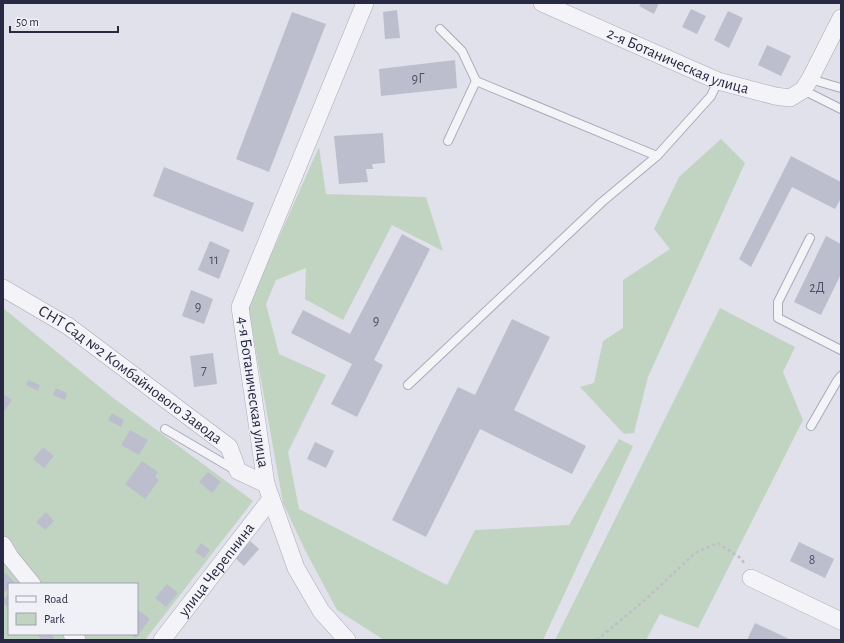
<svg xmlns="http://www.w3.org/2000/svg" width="844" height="643" viewBox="0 0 844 643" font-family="'Alegreya Sans',sans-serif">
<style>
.green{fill:#c1d4c2;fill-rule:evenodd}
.building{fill:#bdbecd}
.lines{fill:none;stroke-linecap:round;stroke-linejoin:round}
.service-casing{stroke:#a9aab8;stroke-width:10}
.minor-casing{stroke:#a9aab8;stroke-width:18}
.path{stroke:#bebec9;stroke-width:2.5;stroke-dasharray:3 3;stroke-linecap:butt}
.service{stroke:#f3f3f8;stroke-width:8}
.minor{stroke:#f3f3f8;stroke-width:17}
.labels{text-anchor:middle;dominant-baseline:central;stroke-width:3;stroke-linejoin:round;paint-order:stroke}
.number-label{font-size:14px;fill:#4d4e65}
.street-label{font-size:16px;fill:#282942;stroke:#f0f1f7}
</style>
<rect width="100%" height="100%" fill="#e0e1ea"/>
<g class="green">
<polygon points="721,139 745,163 648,377 634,433 624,434 580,387 594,383 603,341 623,328 623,280 670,249 654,229 679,177"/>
<polygon points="319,147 326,194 426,197 443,251 392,225 343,320 305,299 306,268 276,280 266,304 279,354 326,375 288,452 299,509 447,585 475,530 569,525 619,439 633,446 543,640 384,640 337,610 305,550 283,503 248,307"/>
<path d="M3,308L112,397L253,501L145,640H3ZM9,584H137V634H9Z"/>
<polygon points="720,308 795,347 783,372 803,420 698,628 660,614 646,640 555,640"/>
</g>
<g class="building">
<polygon points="641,3 659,3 654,14 639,6"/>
<polygon points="691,9 706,16 697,34 682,27"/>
<polygon points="397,10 400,38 385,39 383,12"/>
<polygon points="728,11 743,18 729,48 714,40"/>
<polygon points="292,12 326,24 269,172 236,159"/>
<polygon points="767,45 791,56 781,76 758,65"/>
<polygon points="455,60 457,88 381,96 379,69"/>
<polygon points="383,133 385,163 372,164 373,169 366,169 368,182 339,184 334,136"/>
<polygon points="791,156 841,182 841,201 840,200 835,209 792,187 751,267 739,259"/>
<polygon points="164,167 254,203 243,232 153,196"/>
<polygon points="402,234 430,249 374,360 383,365 357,417 331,404 352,364 291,333 303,310 350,334"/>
<polygon points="826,236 841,244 841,274 821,315 794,302"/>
<polygon points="210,241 230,250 219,279 198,270"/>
<polygon points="191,290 213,299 204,324 182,316"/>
<polygon points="512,319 550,337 514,410 586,446 572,474 480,429 426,537 392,520 458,387 475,395"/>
<polygon points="213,353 217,384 194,387 190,356"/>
<polygon points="28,380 40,385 38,391 26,385"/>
<polygon points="56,388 67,393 65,400 53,395"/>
<polygon points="3,394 12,400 3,413"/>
<polygon points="112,413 124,420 121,427 108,420"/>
<polygon points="130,430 148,440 139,455 121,445"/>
<polygon points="315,442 334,451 326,468 307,459"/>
<polygon points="43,447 54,456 44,468 33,459"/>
<polygon points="142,461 158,472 155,477 159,480 145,499 125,484"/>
<polygon points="208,472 221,482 212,493 199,482"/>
<polygon points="46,512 54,521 45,530 36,522"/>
<polygon points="250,541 259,549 244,566 235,558"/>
<polygon points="799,542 834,559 825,578 790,561"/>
<polygon points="201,543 210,550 204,558 195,552"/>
<polygon points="6,573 15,583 9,584 9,588 3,593 3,575"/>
<polygon points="167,584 178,593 166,607 155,598"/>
<polygon points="9,594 9,609 3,602 3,599"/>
<polygon points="137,609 150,619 136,638 130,634 137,634"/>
<polygon points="755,623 791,640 747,640"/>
<polygon points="37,634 51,634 54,638 52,640 41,640"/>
</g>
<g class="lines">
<g class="service-casing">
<g id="service">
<polyline points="440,29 462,51 476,81"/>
<polyline points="810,79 841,88"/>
<polyline points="803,90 841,109"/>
<polyline points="448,141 476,81 657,156 711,96 718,81"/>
<polyline points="810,238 778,302 778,318 841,350"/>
<polyline points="408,385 602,202 657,156"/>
<polyline points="811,426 837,381 841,376"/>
<polyline points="165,429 235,470"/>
</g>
</g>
<g class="minor-casing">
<g id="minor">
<path id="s1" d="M542,3L718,81L775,96L790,98L803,90L810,79L841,18"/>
<path id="s2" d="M3,288L68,326L229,447L238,471L266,484"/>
<polyline points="3,545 10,557 32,584"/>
<polyline points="751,578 841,621"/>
<polyline points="72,634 77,640"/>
<path id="s3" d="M162,640L271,499"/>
<polyline points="347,640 321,611 296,568 266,484 240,307 365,3"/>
</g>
</g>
<polyline class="path" points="597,640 645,600 695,553 718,543 739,557 746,565"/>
<use href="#service" class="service"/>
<use href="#minor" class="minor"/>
</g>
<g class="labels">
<g class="number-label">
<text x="418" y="79">9Г</text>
<text x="214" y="260">11</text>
<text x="817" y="288">2Д</text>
<text x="198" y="307">9</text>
<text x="376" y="321">9</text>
<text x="204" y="370">7</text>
<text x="812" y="560">8</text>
</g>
<g class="street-label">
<text stroke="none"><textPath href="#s1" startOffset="148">2-я Ботаническая улица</textPath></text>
<text stroke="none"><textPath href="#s2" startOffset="154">СНТ Сад №2 Комбайнового Завода</textPath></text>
<text transform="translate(253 392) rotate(82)">4-я Ботаническая улица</text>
<text stroke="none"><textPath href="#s3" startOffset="89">улица Черепнина</textPath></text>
</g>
</g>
<rect width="844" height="643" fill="none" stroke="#282942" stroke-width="8"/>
<rect x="8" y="583" width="130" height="52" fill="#f0f1f7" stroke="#a0a1af"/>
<rect x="16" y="596" width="20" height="6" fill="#f3f3f8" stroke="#a0a1af"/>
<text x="44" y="603" font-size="12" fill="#282942">Road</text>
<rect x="16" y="613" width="20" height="12" fill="#c1d4c2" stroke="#a0a1af"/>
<text x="44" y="623" font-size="12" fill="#282942">Park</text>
<path d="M10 26v6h108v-6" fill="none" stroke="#282942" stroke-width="2"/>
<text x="16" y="26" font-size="12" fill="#282942" stroke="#f0f1f7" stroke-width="3" paint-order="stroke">50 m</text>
</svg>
